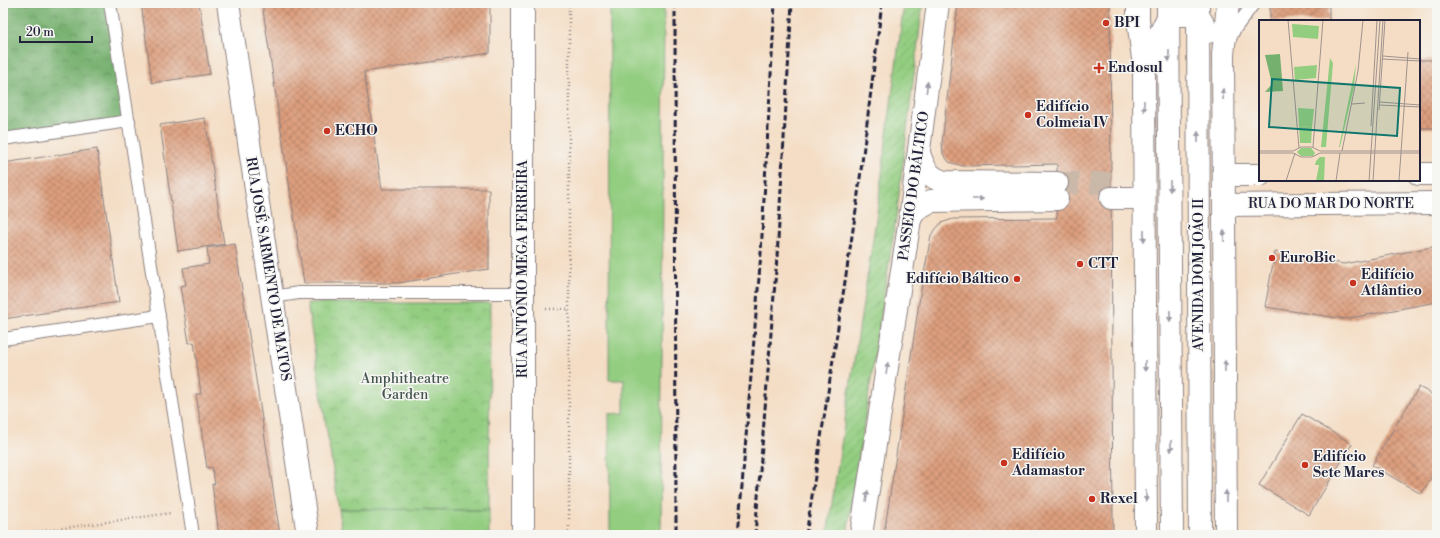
<svg xmlns="http://www.w3.org/2000/svg" width="1440" height="538" viewBox="0 0 1440 538" font-family="'Libre Bodoni',serif">
<style>
.grass{fill:#93cd80;stroke:#5a785e}
.forest{fill:url(#forest-crowns);stroke:#4c6954}
.park{fill:url(#park-crowns);stroke:#5a785e}
.garden{fill:url(#garden-furrows);stroke:#5a785e}
.building{fill:url(#building-cross-hatch)}
.lines{fill:none;stroke-linecap:round;stroke-linejoin:round}
.minor-tunnel{stroke:#cab8a9;stroke-width:22;stroke-dasharray:22 11;stroke-linecap:butt}
.service-casing{stroke:#8b8080;stroke-width:14}
.minor-casing{stroke:#8b8080;stroke-width:24}
.secondary-casing{stroke:#8b8080;stroke-width:24}
.path{stroke:#8b8080;stroke-width:2.5;stroke-dasharray:1 3;stroke-linecap:butt}
.service{stroke:#fff;stroke-width:12}
.minor{stroke:#fff;stroke-width:22}
.secondary{stroke:#fff;stroke-width:22}
.rail{stroke:#22223b;stroke-width:3;stroke-dasharray:6 3;stroke-linecap:butt}
.oneway{fill:#9c9ca7}
.poi-dot{fill:#c8321e;stroke:#f6f6f2;stroke-width:1.5}
.labels{text-anchor:middle;dominant-baseline:central;stroke-width:3;stroke-linejoin:round;paint-order:stroke}
.poi-label{font-size:14px;font-weight:bold;fill:#22223b;stroke:#f6f6f2;text-anchor:start}
.street-label{font-size:14px;fill:#22223b;stroke:#f6f6f2}
.park-label{font-size:14px;fill:#445550;stroke:#f6f6f2}
.inset-road{fill:none;stroke:#a0928d;stroke-width:1}
.view{fill:#0f766e;fill-opacity:0.15;stroke:#0f766e;stroke-width:2}
.inset-edge{fill:none;stroke:#22223b;stroke-width:2}
</style>
<defs>
<pattern id="forest-crowns" width="20" height="18" patternUnits="userSpaceOnUse"><rect width="20" height="18" fill="#76b06e"/><path d="M2 6a3 3 0 1 1 6 0M12 15a3 3 0 1 1 6 0" fill="none" stroke="#608f5c"/></pattern>
<pattern id="park-crowns" width="20" height="18" patternUnits="userSpaceOnUse"><rect width="20" height="18" fill="#93cd80"/><path d="M2 6a3 3 0 1 1 6 0M12 15a3 3 0 1 1 6 0" fill="none" stroke="#7eb070"/></pattern>
<pattern id="garden-furrows" width="10" height="10" patternUnits="userSpaceOnUse"><rect width="10" height="10" fill="#93cd80"/><path d="M-1 1l2-2M0 10L10 0M9 11l2-2" fill="none" stroke="#7eb070"/></pattern>
<pattern id="building-cross-hatch" width="8" height="8" patternUnits="userSpaceOnUse"><rect width="8" height="8" fill="#dd9f7e"/><path d="M0 0l8 8M0 8l8-8" fill="none" stroke="#b38168"/></pattern>
</defs>
<rect width="100%" height="100%" fill="#f6f6f2"/>
<filter id="ink" filterUnits="userSpaceOnUse"><feTurbulence type="fractalNoise" baseFrequency=".025" numOctaves="2"/><feDisplacementMap in="SourceGraphic" scale="8" xChannelSelector="R" yChannelSelector="G"/><feConvolveMatrix kernelMatrix="1 2 1 2 8 2 1 2 1" color-interpolation-filters="sRGB"/></filter>
<filter id="wash" filterUnits="userSpaceOnUse"><feTurbulence type="fractalNoise" baseFrequency=".012" numOctaves="4" result="noise"/><feDisplacementMap in="SourceGraphic" scale="16" xChannelSelector="R" yChannelSelector="G"/><feGaussianBlur stdDeviation="0.9" result="paint"/><feColorMatrix in="noise" values="0 0 0 0 0 0 0 0 0 0 0 0 0 0 0 0 0 1.4 0 .05"/><feComposite in="paint" operator="in"/></filter>
<g filter="url(#wash)">
<rect width="100%" height="100%" fill="#f4ddc4"/>
<g class="grass">
<polygon points="610,3 664,3 661,535 610,535 609,414 624,413 624,380 609,380"/>
<polygon points="339,509 489,510 489,535 342,535"/>
</g>
<polygon class="forest" points="3,3 110,3 129,121 3,139"/>
<polygon class="park" points="307,303 490,303 489,510 339,509"/>
<polygon class="garden" points="904,3 923,3 896,218 847,535 827,535 876,220"/>
<g id="blocks">
<g class="building">
<polygon points="141,3 199,3 210,74 152,83"/>
<polygon points="262,3 490,3 490,53 364,72 382,189 489,189 489,269 398,283 304,283"/>
<polygon points="958,3 1110,3 1113,535 884,535 920,296 931,235 941,223 953,219 1057,218 1057,164 963,166 949,162 943,154 942,143"/>
<rect x="1270" y="6" width="59" height="15"/>
<polygon points="1419,60 1437,60 1436,128 1419,128"/>
<polygon points="205,118 224,244 178,251 160,125"/>
<polygon points="97,149 119,302 3,319 3,163"/>
<polygon points="235,244 280,535 219,535 212,484 215,484 212,467 207,468 196,394 201,394 194,342 189,343 180,286 186,285 183,268 209,264 207,248"/>
<polygon points="1437,246 1437,302 1345,319 1265,307 1275,252 1344,264"/>
<polygon points="1419,387 1437,397 1437,468 1421,494 1372,465"/>
<polygon points="1302,414 1352,444 1309,515 1259,485"/>
</g>
</g>
</g>
<g filter="url(#ink)">
<use href="#blocks" fill-opacity="0" stroke="#8b8080" stroke-width="1"/>
<g class="lines">
<polyline class="minor-tunnel" points="1057,183 1111,183"/>
<g class="service-casing">
<g id="service">
<polyline points="110,3 193,535"/>
<polyline points="1229,41 1234,30 1254,3"/>
<polyline points="3,139 129,121"/>
<polyline points="272,297 299,293 523,293"/>
<polyline points="3,339 159,316"/>
</g>
</g>
<g class="minor-casing">
<g id="minor">
<polyline points="228,3 308,535"/>
<polyline points="1138,3 1138,19 1144,67 1146,535"/>
<polyline points="1144,67 1169,15 1198,15 1208,32"/>
<path d="M919,153C924,168 928,177 944,182L1057,183"/>
<polyline points="1419,174 1437,174"/>
<polyline points="1224,175 1260,175"/>
<polyline points="1111,198 1144,198"/>
<polyline points="1224,205 1437,203"/>
<polyline points="910,219 916,209 931,201 1057,199"/>
<polyline points="523,535 523,3"/>
<polyline points="861,535 910,219 938,3"/>
<polyline points="1226,535 1223,55 1228,3"/>
</g>
</g>
<g class="secondary-casing">
<g id="secondary">
<polyline points="1168,3 1172,535"/>
<polyline points="1198,3 1200,535"/>
</g>
</g>
<g class="path">
<polyline points="546,309 569,309"/>
<polyline points="14,535 171,513"/>
<polyline points="569,535 569,3"/>
</g>
<use href="#service" class="service"/>
<use href="#minor" class="minor"/>
<use href="#secondary" class="secondary"/>
<g class="rail">
<polyline points="675,3 676,535"/>
<polyline points="738,535 761,253 775,3"/>
<polyline points="755,535 777,257 792,3"/>
<polyline points="806,535 856,210 882,3"/>
</g>
</g>
<defs><path id="oneway-solid" d="M-6-.8H1V-3.2L6.5 0L1 3.2V.8H-6Z"/></defs>
<g class="oneway">
<use href="#oneway-solid" transform="translate(1169 56) rotate(90)"/>
<use href="#oneway-solid" transform="translate(927 87) rotate(-83)"/>
<use href="#oneway-solid" transform="translate(1223 94) rotate(-90)"/>
<use href="#oneway-solid" transform="translate(1144 106) rotate(90)"/>
<use href="#oneway-solid" transform="translate(1198 137) rotate(-90)"/>
<use href="#oneway-solid" transform="translate(1170 186) rotate(90)"/>
<use href="#oneway-solid" transform="translate(978 199)"/>
<use href="#oneway-solid" transform="translate(1144 236) rotate(90)"/>
<use href="#oneway-solid" transform="translate(1224 236) rotate(-90)"/>
<use href="#oneway-solid" transform="translate(1170 316) rotate(90)"/>
<use href="#oneway-solid" transform="translate(1145 366) rotate(90)"/>
<use href="#oneway-solid" transform="translate(1225 366) rotate(-90)"/>
<use href="#oneway-solid" transform="translate(887 368) rotate(-81)"/>
<use href="#oneway-solid" transform="translate(1171 446) rotate(90)"/>
<use href="#oneway-solid" transform="translate(867 496) rotate(-81)"/>
<use href="#oneway-solid" transform="translate(1146 496) rotate(90)"/>
<use href="#oneway-solid" transform="translate(1226 496) rotate(-90)"/>
</g>
</g>
<g class="poi-dot">
<circle cx="1106" cy="23" r="4"/>
<path d="M1097 62h4v4h4v4h-4v4h-4v-4h-4v-4h4z"/>
<circle cx="1028" cy="115" r="4"/>
<circle cx="327" cy="131" r="4"/>
<circle cx="1272" cy="258" r="4"/>
<circle cx="1080" cy="264" r="4"/>
<circle cx="1017" cy="279" r="4"/>
<circle cx="1353" cy="283" r="4"/>
<circle cx="1004" cy="463" r="4"/>
<circle cx="1305" cy="465" r="4"/>
<circle cx="1092" cy="499" r="4"/>
</g>
<g class="labels">
<g class="poi-label">
<text x="1114" y="23">BPI</text>
<text x="1108" y="68">Endosul</text>
<text x="1036" y="107">Edifício<tspan x="1036" dy="16">Colmeia IV</tspan></text>
<text x="335" y="131">ECHO</text>
<text x="1280" y="258">EuroBic</text>
<text x="1088" y="264">CTT</text>
<text x="1361" y="275">Edifício<tspan x="1361" dy="16">Atlântico</tspan></text>
<text x="1009" y="279" text-anchor="end">Edifício Báltico</text>
<text x="1012" y="455">Edifício<tspan x="1012" dy="16">Adamastor</tspan></text>
<text x="1313" y="457">Edifício<tspan x="1313" dy="16">Sete Mares</tspan></text>
<text x="1100" y="499">Rexel</text>
</g>
<g class="street-label">
<text transform="translate(914 186) rotate(-82)">PASSEIO DO BÁLTICO</text>
<text x="1331" y="204">RUA DO MAR DO NORTE</text>
<text transform="translate(268 269) rotate(81)">RUA JOSÉ SARMENTO DE MATOS</text>
<text transform="translate(523 269) rotate(-90)">RUA ANTÓNIO MEGA FERREIRA</text>
<text transform="translate(1199 275) rotate(-90)">AVENIDA DOM JOÃO II</text>
</g>
<g class="park-label">
<text x="405" y="379">Amphitheatre<tspan x="405" dy="16">Garden</tspan></text>
</g>
</g>
<g transform="translate(1259 20)">
<rect width="161" height="161" fill="#f4ddc4"/>
<path d="M71,38L74,43L67,127H62ZM40,106L53,107L52,123H41ZM42,128H52L56,133L54,136H42L38,132ZM61,137H66L65,161H57L60,145H56L57,141Z" fill="#93cd80"/>
<path d="M21,34L24,71L6,72L13,64L6,35Z" fill="#76b06e"/>
<path d="M33,4L60,6L59,19L34,17ZM58,45L57,58L36,60L35,47ZM39,88L55,89L53,107L40,106Z" fill="#93cd80"/>
<path d="M97,44L95,67L81,127H80Z" fill="#93cd80"/>
<path class="inset-road" d="M29,0L40,128M124,36L161,39M123,39L161,41M121,82L161,85M93,84L106,83M120,85L161,87M120,90L126,0M112,106L118,0M54,127L64,0M0,131H34L42,127H53L61,131H161M83,131L99,51L104,0M0,133H34L42,137H53L61,133H161M27,161L36,133M77,161L81,133M110,161L121,0M114,161L124,0M140,161L149,32"/>
<path class="view" d="M13,59L141,68L138,116L10,107Z"/>
<rect width="161" height="161" class="inset-edge"/>
</g>
<rect width="1440" height="538" fill="none" stroke="#f6f6f2" stroke-width="16"/>
<path d="M20 36v6h72v-6" fill="none" stroke="#22223b" stroke-width="2"/>
<text x="26" y="36" font-size="12" fill="#22223b" stroke="#f6f6f2" stroke-width="3" paint-order="stroke">20 m</text>
</svg>
